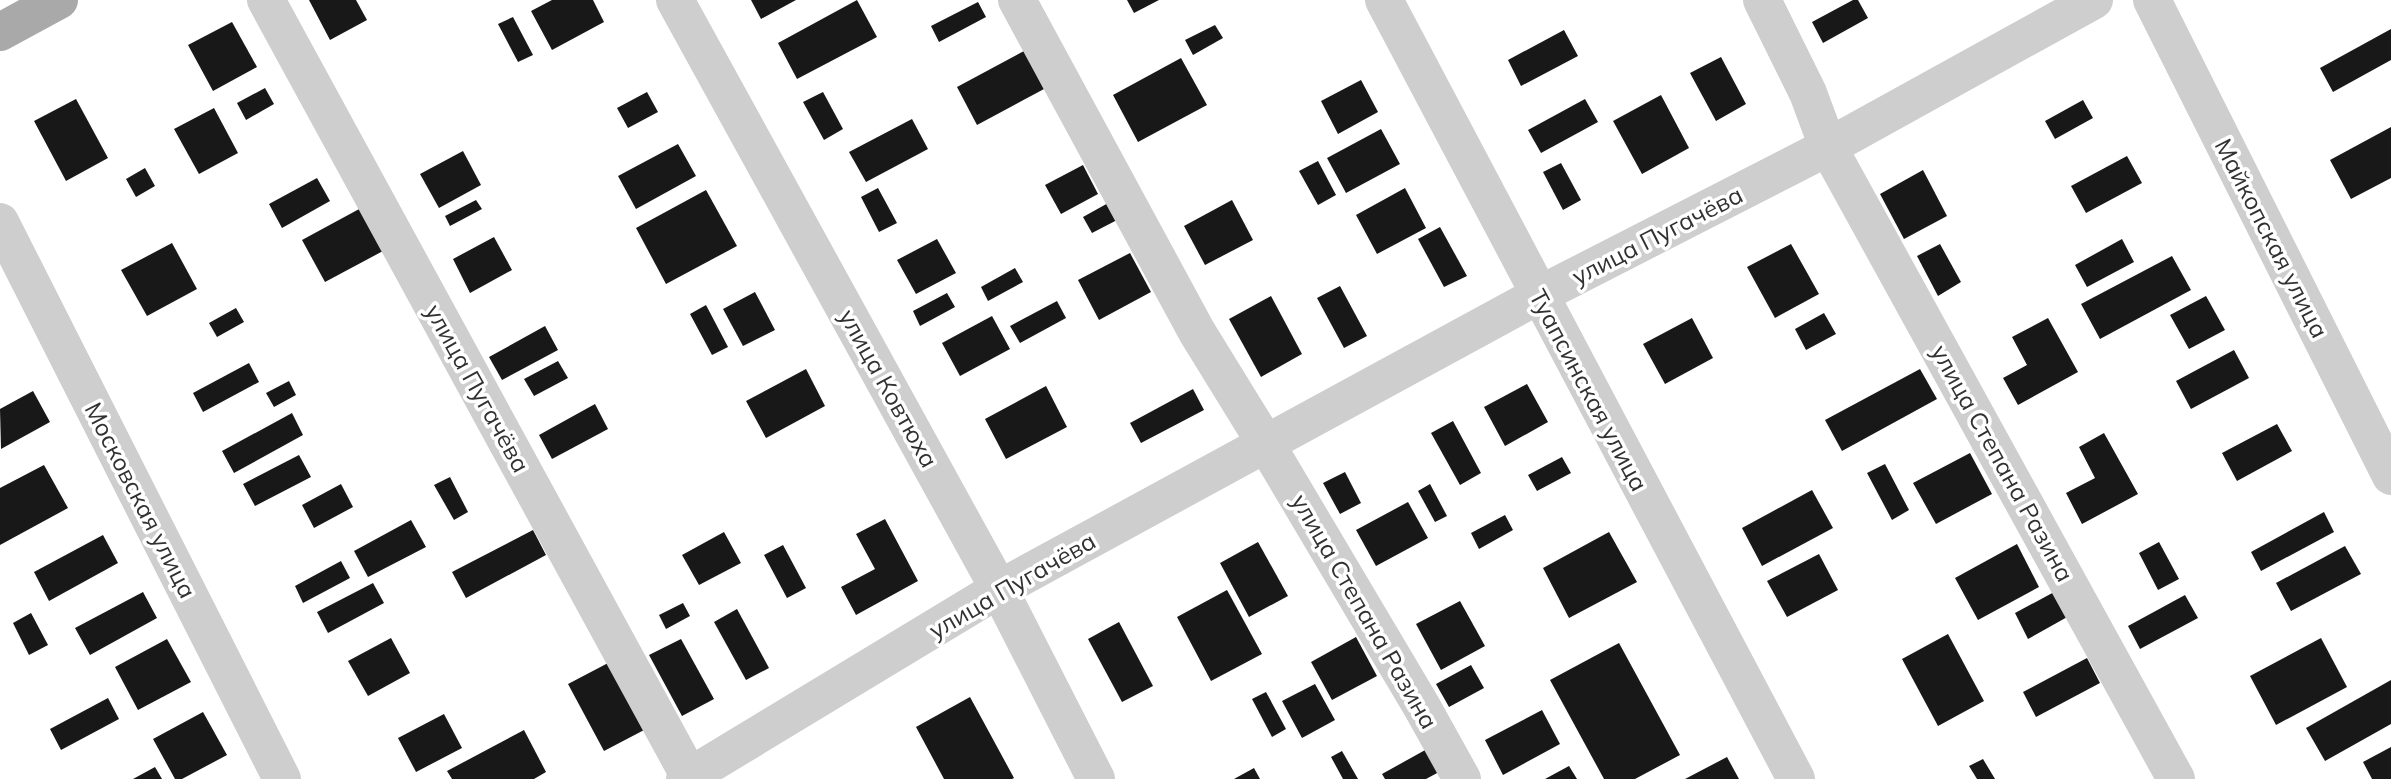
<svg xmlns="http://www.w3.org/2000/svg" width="2391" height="779" viewBox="0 0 2391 779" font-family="Mulish,sans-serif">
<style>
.building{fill:#181818}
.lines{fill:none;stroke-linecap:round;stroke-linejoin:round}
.minor{stroke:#cecece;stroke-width:38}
.major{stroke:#a9a9a9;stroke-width:38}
.labels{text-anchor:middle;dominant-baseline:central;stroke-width:7;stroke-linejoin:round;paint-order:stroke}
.street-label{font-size:24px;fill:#313131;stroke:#fff}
</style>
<rect width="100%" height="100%" fill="#fff"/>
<g class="building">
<polygon points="309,0 356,0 367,20 330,40"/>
<polygon points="552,0 593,0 604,22 552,50 531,11"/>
<polygon points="751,0 796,0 761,19"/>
<polygon points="857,0 877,37 797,79 778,43"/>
<polygon points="1127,0 1159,0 1134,13"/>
<polygon points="1853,0 1858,0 1868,18 1823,43 1812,22"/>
<polygon points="978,2 986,17 939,42 931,26"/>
<polygon points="513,17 533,55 518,62 498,24"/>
<polygon points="232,22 257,67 213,91 188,45"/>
<polygon points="1215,25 1223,38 1193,55 1185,40"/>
<polygon points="2391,29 2391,60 2333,92 2320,68"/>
<polygon points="1564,30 1578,56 1521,86 1508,60"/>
<polygon points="1024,51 1044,89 977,125 957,87"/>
<polygon points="1721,57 1746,104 1716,121 1690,73"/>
<polygon points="1181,58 1207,105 1138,142 1113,95"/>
<polygon points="1361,80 1378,112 1338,134 1321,101"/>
<polygon points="265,88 274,104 246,120 237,103"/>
<polygon points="647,92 658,112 628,128 617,108"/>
<polygon points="823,92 843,129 824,140 803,102"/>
<polygon points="1661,95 1689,148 1642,174 1613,121"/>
<polygon points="76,99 108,158 66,181 34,121"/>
<polygon points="1585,99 1598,122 1541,153 1528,130"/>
<polygon points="2083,100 2093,118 2055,139 2045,121"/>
<polygon points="214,108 238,153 199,174 174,129"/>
<polygon points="912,119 928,149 866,182 849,152"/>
<polygon points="2391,127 2391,178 2351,199 2330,160"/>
<polygon points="1381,129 1400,164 1346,193 1327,158"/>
<polygon points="678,144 696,176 636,209 618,176"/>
<polygon points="463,151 481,185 439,208 420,174"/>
<polygon points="2127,156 2142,183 2086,213 2071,186"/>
<polygon points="1318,161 1336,195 1318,205 1299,171"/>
<polygon points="1561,163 1581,200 1563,210 1543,172"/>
<polygon points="1083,165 1098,194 1061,214 1045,185"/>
<polygon points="145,168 155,186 136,197 126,179"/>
<polygon points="1923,170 1947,216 1904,239 1880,194"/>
<polygon points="317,178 330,201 282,228 269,204"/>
<polygon points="878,188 897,223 879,232 861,197"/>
<polygon points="1405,188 1426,228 1377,254 1356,215"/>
<polygon points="706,190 737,246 666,284 636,228"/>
<polygon points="476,200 482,209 450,226 445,216"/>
<polygon points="1232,200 1253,240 1205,265 1184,226"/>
<polygon points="1110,202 1119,219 1092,233 1083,217"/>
<polygon points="361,208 383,251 325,282 302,240"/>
<polygon points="1440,227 1467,276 1444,287 1418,239"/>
<polygon points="494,237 512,270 470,293 453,259"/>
<polygon points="937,239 956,273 916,294 897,260"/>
<polygon points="2122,239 2134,262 2087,287 2075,265"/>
<polygon points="172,243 197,289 147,316 121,270"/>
<polygon points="1791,244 1819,294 1775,318 1747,267"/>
<polygon points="1940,244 1961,282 1938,296 1917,256"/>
<polygon points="1130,253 1151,292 1099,320 1078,280"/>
<polygon points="2172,256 2191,290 2100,339 2081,304"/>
<polygon points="1015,268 1023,282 988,301 981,287"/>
<polygon points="1340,286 1367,336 1344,348 1317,298"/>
<polygon points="755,292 775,330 743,346 723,309"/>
<polygon points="947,293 955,307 920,326 913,311"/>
<polygon points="1271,296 1302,354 1261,377 1229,319"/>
<polygon points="2206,296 2225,330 2189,349 2170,315"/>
<polygon points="1057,301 1066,318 1020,343 1010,326"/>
<polygon points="706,305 728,347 712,355 690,314"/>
<polygon points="236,308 244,322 217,337 209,323"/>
<polygon points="1824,313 1836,334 1806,350 1795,329"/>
<polygon points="992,316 1010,349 960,376 942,343"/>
<polygon points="1692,318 1713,358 1665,384 1643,344"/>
<polygon points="2048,318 2078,372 2018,405 2003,378 2027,365 2012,337"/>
<polygon points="545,326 558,350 502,380 489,357"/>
<polygon points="2234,350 2249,378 2191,409 2176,381"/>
<polygon points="558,361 568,378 534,396 524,379"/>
<polygon points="249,363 259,382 203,412 193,393"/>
<polygon points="806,369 825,406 766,438 746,401"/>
<polygon points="1920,369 1937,399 1842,451 1825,420"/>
<polygon points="289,381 296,395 274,407 266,393"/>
<polygon points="1527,384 1548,422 1505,446 1484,407"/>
<polygon points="1046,386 1067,427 1006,459 985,419"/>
<polygon points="1193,389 1204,410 1141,443 1130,423"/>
<polygon points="33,391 50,422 1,449 0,409"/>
<polygon points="595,404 608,429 552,459 539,435"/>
<polygon points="292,413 303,435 234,473 222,451"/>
<polygon points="1453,421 1481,473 1460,485 1431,433"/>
<polygon points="2277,424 2292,451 2237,481 2222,453"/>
<polygon points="2104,433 2138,494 2082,524 2066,493 2095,478 2079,447"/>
<polygon points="1970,453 1992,494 1936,524 1913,483"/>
<polygon points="299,455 311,477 255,506 243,484"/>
<polygon points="1562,457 1571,473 1537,491 1528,475"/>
<polygon points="1885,464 1909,510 1892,520 1867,473"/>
<polygon points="44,465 68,508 0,545 0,488"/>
<polygon points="1345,472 1361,503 1340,514 1323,483"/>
<polygon points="450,477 468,512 454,520 434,485"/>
<polygon points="341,484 353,507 314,528 302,505"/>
<polygon points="1430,484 1447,516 1435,522 1418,491"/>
<polygon points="1812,490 1833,528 1762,566 1742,528"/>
<polygon points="1408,502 1428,538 1376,566 1356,530"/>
<polygon points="2324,512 2334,532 2261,571 2251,552"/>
<polygon points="1505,515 1513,530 1479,549 1471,533"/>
<polygon points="885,519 918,581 856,615 841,587 875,569 856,534"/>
<polygon points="411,520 426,547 368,577 354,551"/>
<polygon points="533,530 546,555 466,598 452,572"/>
<polygon points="724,532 741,563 699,585 682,555"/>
<polygon points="1609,532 1637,582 1569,618 1543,568"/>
<polygon points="103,535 118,563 49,601 34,572"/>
<polygon points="1258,542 1288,596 1249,617 1220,563"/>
<polygon points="2159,542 2179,579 2158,590 2139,553"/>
<polygon points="2017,544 2039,587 1978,620 1955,578"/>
<polygon points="783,545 806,588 787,598 764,555"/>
<polygon points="2345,546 2361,574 2291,611 2276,583"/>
<polygon points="1819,554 1838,590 1787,617 1767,581"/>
<polygon points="341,561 350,578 303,603 295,586"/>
<polygon points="373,583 384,603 328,633 317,612"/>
<polygon points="1227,590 1262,654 1211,681 1177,617"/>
<polygon points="2056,591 2069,616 2028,639 2015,613"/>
<polygon points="143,592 157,618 90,655 75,628"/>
<polygon points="2185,595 2198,618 2140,649 2128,626"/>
<polygon points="1460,601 1485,646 1441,670 1416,624"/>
<polygon points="683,603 690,616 666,629 659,615"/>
<polygon points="737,609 769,668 746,680 714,622"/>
<polygon points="31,613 48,645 29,655 13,623"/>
<polygon points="1119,622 1153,686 1122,702 1088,639"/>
<polygon points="1948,634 1984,701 1938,726 1902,659"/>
<polygon points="1356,637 1377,676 1332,700 1311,662"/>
<polygon points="391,638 410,673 368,696 348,661"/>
<polygon points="2321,638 2347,687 2276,725 2250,676"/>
<polygon points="167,639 191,682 138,710 115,667"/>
<polygon points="681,639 714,699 682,716 649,655"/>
<polygon points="1619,643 1680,755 1635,779 1604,779 1550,680"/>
<polygon points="2087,658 2100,683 2036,717 2023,692"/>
<polygon points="610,662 646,729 604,751 568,684"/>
<polygon points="1471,665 1484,688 1449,707 1436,684"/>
<polygon points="2391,680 2391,724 2325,761 2306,728"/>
<polygon points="1315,684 1335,720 1302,738 1282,701"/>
<polygon points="1266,692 1286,729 1272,737 1252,699"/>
<polygon points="970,697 1014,778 1012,779 944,779 916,727"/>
<polygon points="108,698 119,719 61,750 50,729"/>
<polygon points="1542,710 1560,744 1503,775 1485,740"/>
<polygon points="203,712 227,755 182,779 175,779 153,739"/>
<polygon points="444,714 462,748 416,772 398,738"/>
<polygon points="524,730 546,772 534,779 452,779 447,771"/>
<polygon points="2391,747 2391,779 2372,779 2363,762"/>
<polygon points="1427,749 1439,772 1426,779 1385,779 1382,774"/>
<polygon points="1342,751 1358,779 1343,779 1331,757"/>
<polygon points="1727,757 1739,779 1685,779"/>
<polygon points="1983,759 1995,779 1977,779 1969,766"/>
<polygon points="1569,766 1577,779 1545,779"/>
<polygon points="155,767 162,779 133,779"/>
<polygon points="1254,768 1260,779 1234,779"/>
</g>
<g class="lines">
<g class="minor">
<polyline points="266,0 691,779"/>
<polyline points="675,0 999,589 1096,779"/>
<polyline points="1017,0 1197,332 1266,444 1422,707 1462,779"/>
<polyline points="1384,0 1796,779"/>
<polyline points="1762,0 1808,93 1828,147 2176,779"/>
<polyline points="2152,0 2391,476"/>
<polyline points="0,222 282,779"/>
<polyline points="685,779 999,589 1539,295 1828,147 2094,0"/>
</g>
<polyline class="major" points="0,32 59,0"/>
</g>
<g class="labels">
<g class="street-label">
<text transform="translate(1657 235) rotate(-27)">улица Пугачёва</text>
<text transform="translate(2272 238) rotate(63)">Майкопская улица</text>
<text transform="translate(478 388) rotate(61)">улица Пугачёва</text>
<text transform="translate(889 388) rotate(61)">улица Ковтюха</text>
<text transform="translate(1589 390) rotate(62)">Туапсинская улица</text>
<text transform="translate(2003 463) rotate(61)">улица Степана Разина</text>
<text transform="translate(141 500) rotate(63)">Московская улица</text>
<text transform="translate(1012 585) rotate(-30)">улица Пугачёва</text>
<text transform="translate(1365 611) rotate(60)">улица Степана Разина</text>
</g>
</g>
</svg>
